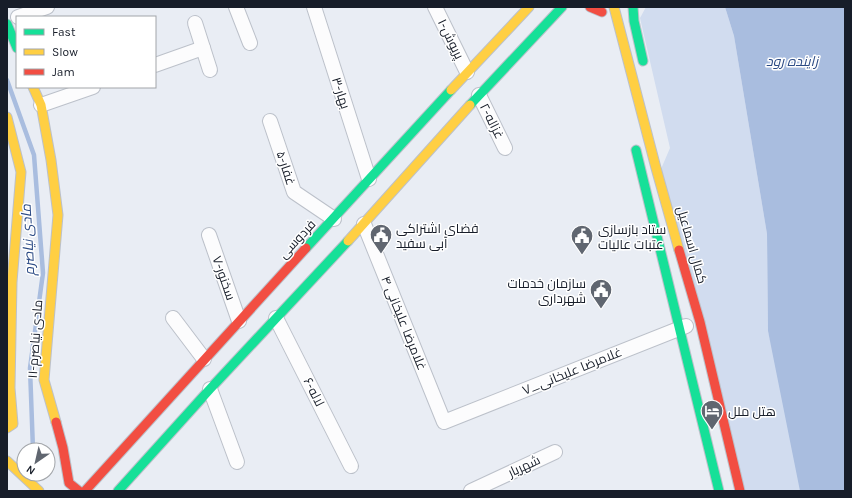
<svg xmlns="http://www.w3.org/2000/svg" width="852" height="498" viewBox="0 0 852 498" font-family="Karla,Cairo,sans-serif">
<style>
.green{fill:#d1dcef}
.water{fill:#a9bddf}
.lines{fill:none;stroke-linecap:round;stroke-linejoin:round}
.stream{stroke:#a9bddf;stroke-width:4.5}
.street-casing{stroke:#bcc1ca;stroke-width:16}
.fast-casing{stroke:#bcc1ca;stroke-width:11}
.slow-casing{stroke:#bcc1ca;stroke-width:11}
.jam-casing{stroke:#bcc1ca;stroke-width:11}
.street{stroke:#fcfcfd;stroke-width:14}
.fast{stroke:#16e098;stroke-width:9}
.slow{stroke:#ffcf43;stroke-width:9}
.jam{stroke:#f24e42;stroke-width:9}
.labels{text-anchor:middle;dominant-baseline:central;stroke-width:3;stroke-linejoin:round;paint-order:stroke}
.street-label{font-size:13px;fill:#171d29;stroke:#fff}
.poi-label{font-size:13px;fill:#171d29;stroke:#fff;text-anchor:start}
.water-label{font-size:14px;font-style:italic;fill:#2c4b85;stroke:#fff}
</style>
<rect width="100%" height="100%" fill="#e9edf4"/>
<polygon class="green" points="646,7 725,7 734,36 767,234 768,331 808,491 744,491 661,169 670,148 640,18"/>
<polygon class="water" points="725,7 845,7 845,491 800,491 768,331 767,234 734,36"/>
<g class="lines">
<polyline class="stream" points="7,80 34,155 43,273 30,368 33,450"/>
<g class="street-casing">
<g id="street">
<polyline points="236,7 250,43"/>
<polyline points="314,7 369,179"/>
<polyline points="435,7 467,72"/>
<polyline points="18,17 47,7"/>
<polyline points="195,23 210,70"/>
<polyline points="155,65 203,48"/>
<polyline points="479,95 505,148"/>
<polyline points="41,105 93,87"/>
<polyline points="270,121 294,192 334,219"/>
<polyline points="364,224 444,422 686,326"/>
<polyline points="209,235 239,321"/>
<polyline points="173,318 204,359"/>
<polyline points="276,318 351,466"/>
<polyline points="210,389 237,462"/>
<polyline points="471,491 555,452"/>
</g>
</g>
<g class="fast-casing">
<g id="fast">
<polyline points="633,7 634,21 643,61"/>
<polyline points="7,24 17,48"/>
<polyline points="470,105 562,7"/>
<polyline points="636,150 719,491"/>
<polyline points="306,248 451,90"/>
<polyline points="118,491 210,389 348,241"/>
</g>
</g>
<g class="slow-casing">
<g id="slow">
<polyline points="614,7 656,168 679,250"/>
<polyline points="33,87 41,105 51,160 58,215 44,380 56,422"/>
<polyline points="451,90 529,7"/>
<polyline points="7,117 21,172 12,282 10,388 13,424 7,428"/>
<polyline points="348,241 470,105"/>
<polyline points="7,461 39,491"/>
</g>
</g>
<g class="jam-casing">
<g id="jam">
<polyline points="590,7 602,12"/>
<polyline points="679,250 700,322 740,491"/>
<polyline points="56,422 63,448 69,483 79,491"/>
<polyline points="85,491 306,248"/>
</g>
</g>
<use href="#street" class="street"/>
<use href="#fast" class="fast"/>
<use href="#slow" class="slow"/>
<use href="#jam" class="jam"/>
</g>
<defs>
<g id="civic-pin" transform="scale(1.15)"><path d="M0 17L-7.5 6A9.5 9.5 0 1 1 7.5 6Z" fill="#606670" stroke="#fff"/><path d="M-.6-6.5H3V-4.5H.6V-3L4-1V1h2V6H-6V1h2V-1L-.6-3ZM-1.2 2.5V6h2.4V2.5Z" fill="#fff"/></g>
<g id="hotel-pin" transform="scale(1.15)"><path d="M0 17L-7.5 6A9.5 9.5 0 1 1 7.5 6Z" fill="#606670" stroke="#fff"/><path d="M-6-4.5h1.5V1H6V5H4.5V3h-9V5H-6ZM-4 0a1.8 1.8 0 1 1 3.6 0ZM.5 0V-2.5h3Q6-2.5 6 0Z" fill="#fff"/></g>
</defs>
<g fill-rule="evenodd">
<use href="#civic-pin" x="381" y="235"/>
<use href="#civic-pin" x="582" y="236"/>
<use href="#civic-pin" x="601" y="290"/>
<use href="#hotel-pin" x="712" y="411"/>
</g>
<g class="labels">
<g class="street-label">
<text transform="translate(451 39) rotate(64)">۱-پریوش</text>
<text transform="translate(341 93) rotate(72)">۳-بهار</text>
<text transform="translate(492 121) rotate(63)">۲-غزاله</text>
<text transform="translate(286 168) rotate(72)">۵-غفار</text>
<text transform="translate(297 239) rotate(-47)">فردوسی</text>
<text transform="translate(692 245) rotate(74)">کمال اسماعیل</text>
<text transform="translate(224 278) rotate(71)">۷-سخنور</text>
<text transform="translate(404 323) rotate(68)">۴ غلامرضا علیخانی</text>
<text transform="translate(35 339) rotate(-86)">۱۱-مادی نیاصرم</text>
<text transform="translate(572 371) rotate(-22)">۷_غلامرضا علیخانی</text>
<text transform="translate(314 392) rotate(63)">۶-لاله</text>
<text transform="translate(524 466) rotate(-25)">شهریار</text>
</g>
<g class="poi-label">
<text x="396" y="228">فضای اشتراکی<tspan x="396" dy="15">آبی سفید</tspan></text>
<text x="598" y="229">ستاد بازسازی<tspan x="598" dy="15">عتبات عالیات</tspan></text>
<text x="586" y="283" text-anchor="end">سازمان خدمات<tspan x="586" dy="15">شهرداری</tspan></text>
<text x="728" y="411">هتل ملل</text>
</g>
<g class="water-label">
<text x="792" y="61">زاینده رود</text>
<text transform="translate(28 240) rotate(-93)">مادی نیاصرم</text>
</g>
</g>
<rect width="852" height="498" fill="none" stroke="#171d29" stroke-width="16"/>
<rect x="16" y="16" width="140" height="72" fill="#ffffff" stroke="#a2a5a9"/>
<rect x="24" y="29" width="20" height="6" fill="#16e098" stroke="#a2a5a9"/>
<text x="52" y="36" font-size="12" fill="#171d29">Fast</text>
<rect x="24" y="49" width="20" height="6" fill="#ffcf43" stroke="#a2a5a9"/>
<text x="52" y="56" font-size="12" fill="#171d29">Slow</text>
<rect x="24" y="69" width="20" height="6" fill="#f24e42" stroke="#a2a5a9"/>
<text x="52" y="76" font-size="12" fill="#171d29">Jam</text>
<g transform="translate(36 462) rotate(214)"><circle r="19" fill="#ffffff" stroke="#a2a5a9"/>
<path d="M0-3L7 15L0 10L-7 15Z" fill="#606670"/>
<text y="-6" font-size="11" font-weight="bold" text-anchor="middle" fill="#171d29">N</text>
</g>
</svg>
